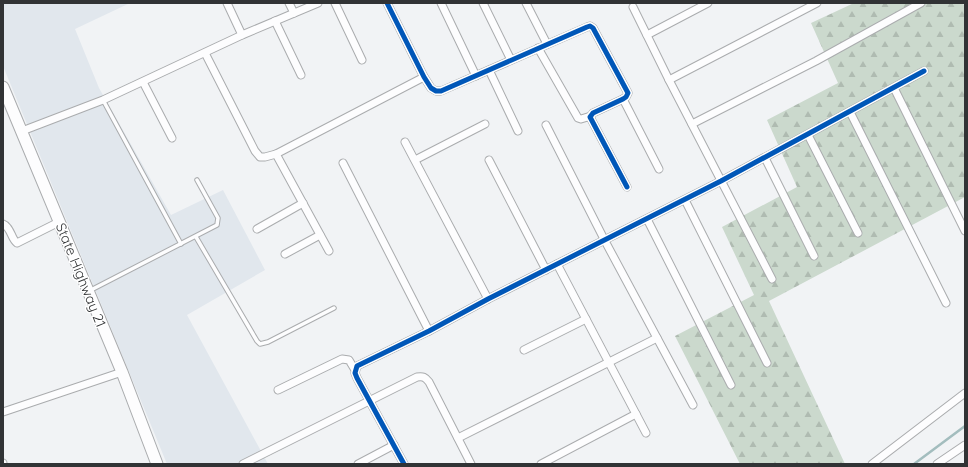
<svg xmlns="http://www.w3.org/2000/svg" width="968" height="467" viewBox="0 0 968 467" font-family="Quicksand,sans-serif">
<style>
.built{fill:#e1e7ed}
.forest{fill:url(#forest-firs)}
.lines{fill:none;stroke-linecap:round;stroke-linejoin:round}
.stream{stroke:#a3bdbe;stroke-width:2.5}
.service-casing{stroke:#aaacae;stroke-width:5.5}
.minor-casing{stroke:#aaacae;stroke-width:9}
.trunk-casing{stroke:#aaacae;stroke-width:13}
.service{stroke:#fdfdfe;stroke-width:3.5}
.minor{stroke:#fdfdfe;stroke-width:7}
.trunk{stroke:#fdfdfe;stroke-width:11}
.cycleway-casing{stroke:#fff;stroke-width:8}
.cycleway{stroke:#0057b8;stroke-width:5}
.labels{text-anchor:middle;dominant-baseline:central;stroke-width:3;stroke-linejoin:round;paint-order:stroke}
.street-label{font-size:14px;fill:#313335;stroke:#fff}
</style>
<defs>
<pattern id="forest-firs" width="22" height="20" patternUnits="userSpaceOnUse"><rect width="22" height="20" fill="#cbd9cd"/><path d="M5 1l3.5 6h-7zM16 11l3.5 6h-7z" fill="#afbbb1"/></pattern>
</defs>
<rect width="100%" height="100%" fill="#f1f3f5"/>
<polygon class="built" points="3,3 130,3 75,29 99,88 171,215 223,190 265,270 187,315 268,464 167,464 3,66"/>
<polygon class="forest" points="854,3 960,3 965,5 965,197 769,301 845,464 740,464 675,336 754,295 722,227 797,187 767,120 838,83 811,23"/>
<g class="lines">
<polyline class="stream" points="914,464 965,426"/>
<g class="service-casing">
<g id="service">
<polyline points="103,100 181,244"/>
<polyline points="196,237 257,341 260,344 268,342 334,308"/>
<polyline points="89,291 217,225 218,218 197,180"/>
</g>
</g>
<g class="minor-casing">
<g id="minor">
<polyline points="227,3 242,35"/>
<polyline points="289,3 294,13"/>
<polyline points="335,3 362,60"/>
<polyline points="387,3 424,77 431,88 436,91 441,91 587,27 590,26 593,28 628,93 626,97 623,99 593,113 590,117 627,187"/>
<polyline points="441,3 476,76"/>
<polyline points="483,3 511,60"/>
<polyline points="526,3 547,44"/>
<polyline points="633,7 669,80 772,279"/>
<polyline points="275,21 301,75"/>
<polyline points="647,35 708,3"/>
<polyline points="538,48 578,118 581,119 591,116"/>
<polyline points="205,53 255,151 260,157 265,157 276,154 424,77"/>
<polyline points="489,70 518,131"/>
<polyline points="669,80 817,3"/>
<polyline points="143,82 172,138"/>
<polyline points="894,88 965,231"/>
<polyline points="623,99 659,169"/>
<polyline points="850,112 946,303"/>
<polyline points="692,124 816,61 921,3"/>
<polyline points="546,125 605,241 693,405"/>
<polyline points="22,131 103,100 242,35 318,3"/>
<polyline points="808,135 858,233"/>
<polyline points="405,142 488,299"/>
<polyline points="276,154 329,251"/>
<polyline points="765,158 814,256"/>
<polyline points="415,160 485,124"/>
<polyline points="489,160 546,270"/>
<polyline points="343,163 429,331"/>
<polyline points="685,200 767,363"/>
<polyline points="647,219 731,385"/>
<path d="M3,224C11,227 11,239 17,243L59,222"/>
<polyline points="257,229 303,203"/>
<polyline points="285,254 320,235"/>
<polyline points="557,264 646,433"/>
<polyline points="524,350 586,319"/>
<polyline points="278,390 342,359 349,360 355,370"/>
<polyline points="3,412 122,372"/>
<polyline points="458,438 657,338"/>
<polyline points="3,463 3,464"/>
<path d="M243,464L417,377C423,376 425,377 429,382L471,464"/>
<polyline points="358,464 394,445"/>
<polyline points="404,464 357,378 355,373 357,366 429,331 488,299 721,181 924,71"/>
<polyline points="541,464 636,414"/>
<polyline points="872,464 965,393"/>
<polyline points="937,464 965,445"/>
</g>
</g>
<g class="trunk-casing">
<polyline id="trunk" points="3,87 122,372 157,464"/>
</g>
<use href="#service" class="service"/>
<use href="#minor" class="minor"/>
<use href="#trunk" class="trunk"/>
<g class="cycleway-casing">
<g id="cycleway">
<polyline points="387,3 424,77 431,88 436,91 441,91 587,27 590,26 593,28 628,93 626,97 623,99 593,113 590,117 627,187"/>
<polyline points="404,464 357,378 355,373 357,366 429,331 488,299 721,181 924,71"/>
</g>
</g>
<use href="#cycleway" class="cycleway"/>
</g>
<g class="labels">
<g class="street-label">
<text transform="translate(81 275) rotate(68)">State Highway 21</text>
</g>
</g>
<rect width="968" height="467" fill="none" stroke="#313335" stroke-width="8"/>
</svg>
